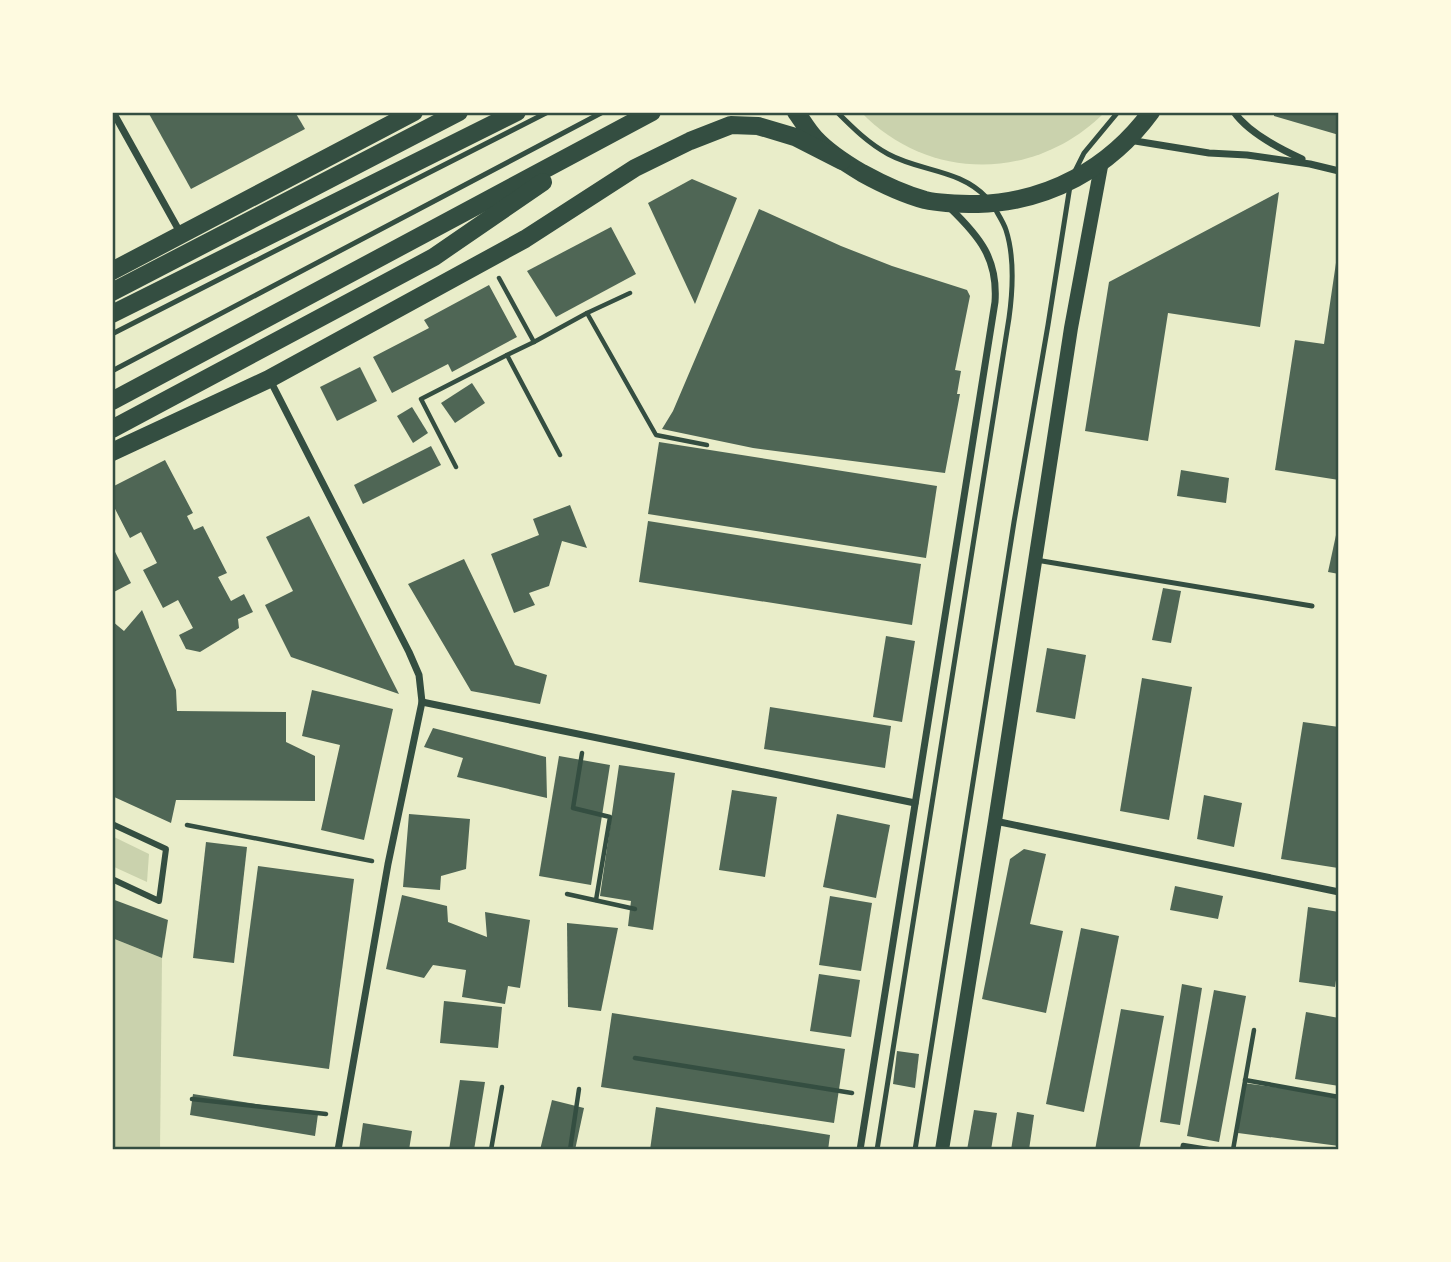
<svg xmlns="http://www.w3.org/2000/svg" width="1451" height="1262" viewBox="0 0 1451 1262" font-family="Helvetica,sans-serif">
<style>
.green{fill:#cad2ad}
.building{fill:#4f6655}
.lines{fill:none;stroke-linecap:round;stroke-linejoin:round}
.path{stroke:#344e41;stroke-width:4.5}
.service{stroke:#344e41;stroke-width:5}
.pedestrian{stroke:#344e41;stroke-width:6}
.minor{stroke:#344e41;stroke-width:7}
.secondary{stroke:#344e41;stroke-width:14}
.primary{stroke:#344e41;stroke-width:18}
.neatline{fill:none;stroke:#344e41;stroke-width:2.5}
</style>
<rect width="100%" height="100%" fill="#e9edc9"/>
<g class="green">
<path d="M861,112H1105C1037,181 929,183 861,112Z"/>
<polygon points="112,836 149,854 147,882 112,866"/>
<polygon points="112,938 162,958 160,1150 112,1150"/>
</g>
<g class="building">
<polygon points="148,112 295,112 305,129 191,189"/>
<polygon points="1274,112 1339,112 1339,135 1274,116"/>
<polygon points="692,179 737,198 695,304 648,203"/>
<polygon points="1279,192 1260,327 1168,313 1148,441 1085,431 1109,282"/>
<polygon points="759,209 841,246 892,266 967,290 970,296 955,370 961,371 957,394 960,394 945,473 753,448 662,429 673,411"/>
<polygon points="611,227 636,274 556,317 527,271"/>
<polygon points="1337,256 1339,256 1339,480 1275,470 1295,340 1324,344"/>
<polygon points="489,285 517,337 452,372 448,364 392,393 373,357 429,328 424,320"/>
<polygon points="360,367 377,401 337,421 320,387"/>
<polygon points="472,383 485,403 455,423 441,403"/>
<polygon points="412,407 428,433 413,443 397,416"/>
<polygon points="659,442 937,486 926,558 648,514"/>
<polygon points="431,446 441,465 363,504 354,485"/>
<polygon points="165,460 193,513 187,516 194,530 203,526 227,573 218,577 231,601 244,594 253,612 238,619 239,628 200,652 186,649 179,635 193,628 178,600 163,608 143,570 157,563 141,532 130,538 112,503 112,487"/>
<polygon points="1181,470 1229,478 1226,503 1177,496"/>
<polygon points="570,505 587,548 562,541 549,586 529,593 535,605 514,613 491,554 539,535 533,519"/>
<polygon points="309,516 399,694 291,657 265,605 293,591 266,537"/>
<polygon points="648,521 921,564 912,625 639,582"/>
<polygon points="1336,535 1339,536 1339,574 1328,572"/>
<polygon points="112,546 131,583 112,593"/>
<polygon points="464,559 515,665 547,675 540,704 471,691 408,584"/>
<polygon points="1163,588 1181,591 1171,643 1152,640"/>
<polygon points="142,610 176,690 177,711 286,712 286,742 315,756 315,801 176,800 171,823 112,796 112,621 124,631"/>
<polygon points="886,636 915,641 902,722 873,717"/>
<polygon points="1047,648 1086,655 1075,719 1036,712"/>
<polygon points="1142,678 1192,687 1169,820 1120,811"/>
<polygon points="312,690 393,709 364,840 321,830 340,745 302,736"/>
<polygon points="770,707 891,726 885,768 764,749"/>
<polygon points="1303,722 1339,727 1338,868 1281,859"/>
<polygon points="433,728 546,757 547,798 457,777 463,758 424,747"/>
<polygon points="559,756 610,765 591,885 539,876"/>
<polygon points="619,765 675,773 653,930 628,926 631,901 600,896"/>
<polygon points="732,790 777,797 765,877 719,870"/>
<polygon points="1204,795 1242,803 1234,847 1197,839"/>
<polygon points="409,814 470,819 466,869 441,876 440,890 403,887"/>
<polygon points="837,814 890,825 876,898 823,887"/>
<polygon points="206,842 247,847 234,963 193,958"/>
<polygon points="1024,849 1046,854 1030,924 1063,931 1046,1013 982,999 1010,859"/>
<polygon points="258,866 354,879 329,1069 233,1056"/>
<polygon points="1175,886 1223,896 1218,919 1170,910"/>
<polygon points="402,895 447,906 448,922 487,937 485,912 530,920 520,988 508,986 505,1004 462,997 466,970 433,965 424,978 386,969"/>
<polygon points="830,896 872,903 861,971 819,965"/>
<polygon points="112,899 168,920 162,958 112,938"/>
<polygon points="1308,907 1339,912 1339,959 1335,987 1299,982"/>
<polygon points="567,923 618,928 601,1011 568,1007"/>
<polygon points="1081,928 1119,936 1084,1112 1046,1104"/>
<polygon points="819,974 860,980 851,1037 810,1031"/>
<polygon points="1182,984 1202,988 1180,1125 1160,1122"/>
<polygon points="1214,990 1246,996 1219,1142 1187,1136"/>
<polygon points="444,1001 502,1007 498,1048 440,1043"/>
<polygon points="1121,1009 1164,1016 1139,1150 1095,1150"/>
<polygon points="1306,1012 1339,1018 1339,1086 1295,1079"/>
<polygon points="612,1013 845,1049 834,1123 601,1087"/>
<polygon points="897,1051 919,1054 915,1088 893,1084"/>
<polygon points="460,1080 485,1082 474,1150 449,1150"/>
<polygon points="1243,1083 1339,1095 1339,1146 1238,1133"/>
<polygon points="193,1094 318,1114 315,1136 190,1115"/>
<polygon points="552,1100 584,1108 575,1150 540,1150"/>
<polygon points="656,1107 830,1135 828,1150 650,1150"/>
<polygon points="974,1110 997,1113 991,1150 967,1150"/>
<polygon points="1017,1112 1034,1115 1029,1150 1011,1150"/>
<polygon points="363,1123 412,1131 409,1150 359,1150"/>
</g>
<g class="lines">
<g class="path">
<polyline points="499,278 534,342"/>
<polyline points="587,313 656,435 707,445"/>
<polyline points="507,355 560,455"/>
<polyline points="456,467 421,399 507,355 534,342 587,313 630,293"/>
<polyline points="582,753 573,808 610,817 596,900"/>
<polyline points="187,825 372,861"/>
<polyline points="567,894 635,909"/>
<polyline points="635,1058 852,1093"/>
<polyline points="1245,1080 1339,1097"/>
<polyline points="192,1099 326,1114"/>
<polyline points="491,1150 502,1087"/>
<polyline points="570,1150 579,1089"/>
<polyline points="1182,1150 1183,1145 1214,1150"/>
<polyline points="1233,1150 1254,1030"/>
</g>
<g class="service">
<path d="M837,112C853,128 868,143 888,154C921,172 960,169 987,198"/>
<polyline points="1074,173 1084,153 1118,112"/>
<polyline points="112,334 548,112"/>
<polyline points="112,371 603,112"/>
<polyline points="1036,560 1312,606"/>
<path d="M877,1150L1009,318C1013,289 1015,258 1006,230C1003,221 997,213 993,205"/>
<polyline points="915,1150 1014,522 1048,325 1070,186"/>
</g>
<polyline class="pedestrian" points="112,824 166,849 159,901 112,879"/>
<g class="minor">
<polyline points="113,112 181,234"/>
<path d="M1234,112C1248,132 1280,149 1302,159"/>
<polyline points="1129,140 1209,153 1247,155 1310,164 1339,171"/>
<polyline points="270,380 409,652 419,675 422,702 388,864 338,1150"/>
<polyline points="422,702 915,803"/>
<polyline points="995,821 1339,892"/>
<path d="M860,1150L995,302C998,259 980,237 950,208"/>
</g>
<polyline class="secondary" points="942,1150 995,821 1071,328 1102,161"/>
<g class="primary">
<path d="M796,112C802,120 808,131 815,138C828,152 845,163 862,173C882,184 903,194 925,200C942,204 961,204 978,204C1048,202 1110,168 1151,112"/>
<polyline points="112,271 414,112"/>
<polyline points="112,292 459,112"/>
<polyline points="112,314 517,112"/>
<polyline points="112,401 652,112"/>
<polyline points="112,429 434,257 543,182"/>
<polyline points="112,452 269,379 525,239 635,168 690,141 731,125 758,126 795,137 842,161"/>
</g>
</g>
<rect width="1451" height="1262" fill="none" stroke="#fefae0" stroke-width="228"/>
<rect x="114" y="114" width="1223" height="1034" class="neatline"/>
</svg>
